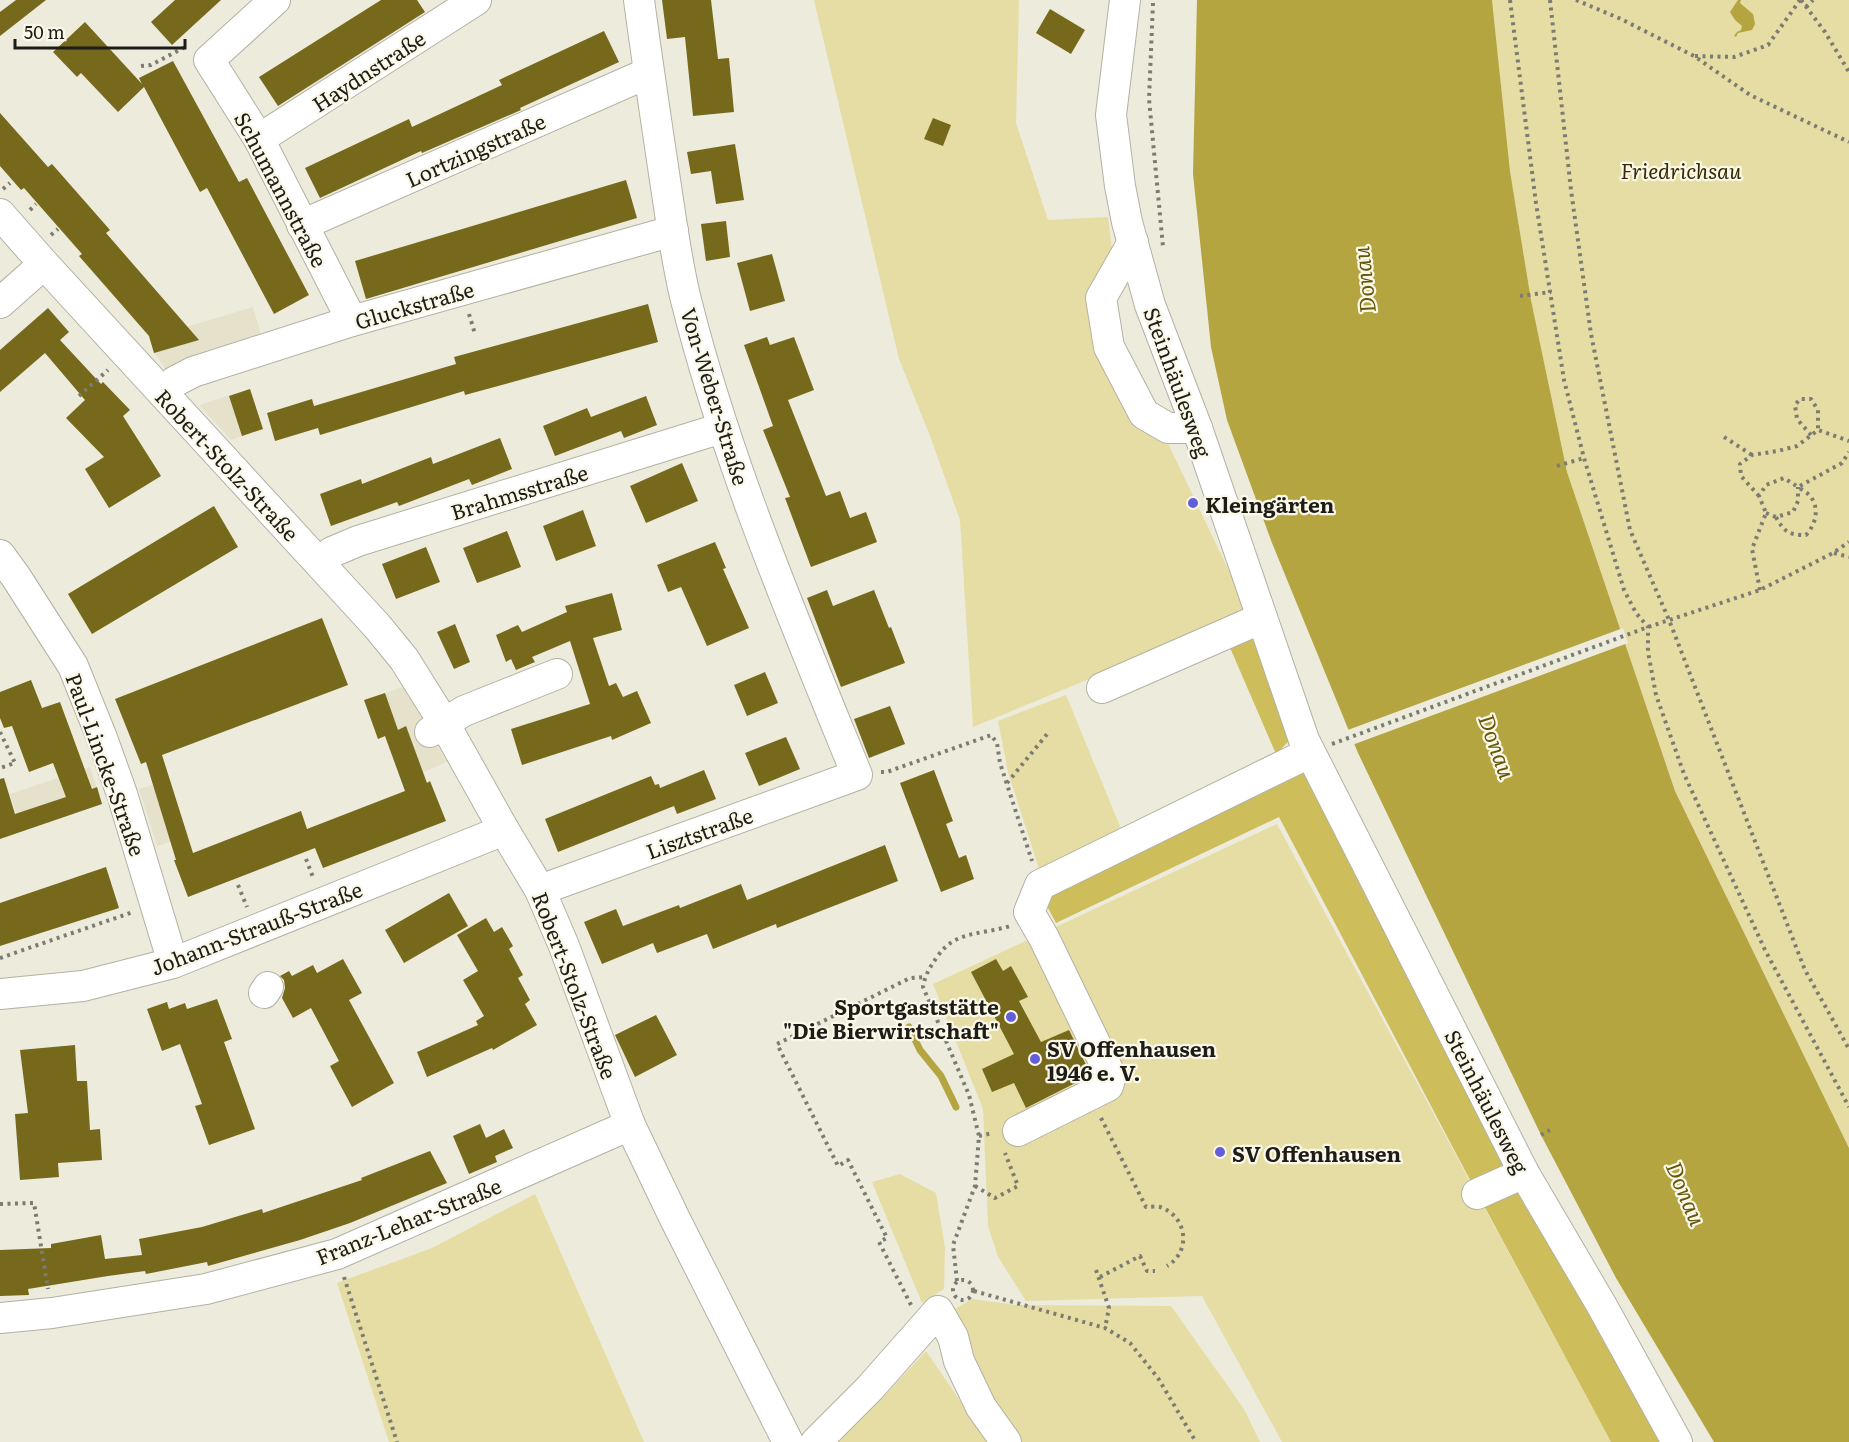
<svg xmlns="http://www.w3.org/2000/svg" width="1849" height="1442" viewBox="0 0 1849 1442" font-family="Literata,serif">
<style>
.built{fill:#e5e1cb}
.green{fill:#e6dda5}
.forest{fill:#cebd5b}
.water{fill:#b5a541}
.pier{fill:#edebdc}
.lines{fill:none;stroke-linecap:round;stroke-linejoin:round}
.stream{stroke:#b5a541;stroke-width:7}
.building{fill:#76691b}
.minor-casing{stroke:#b3b1a3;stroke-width:32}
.path{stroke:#7d7c72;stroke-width:4;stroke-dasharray:3 4.5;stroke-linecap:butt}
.minor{stroke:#fff;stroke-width:30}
.poi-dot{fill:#625fd8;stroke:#fbf8e9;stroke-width:2}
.labels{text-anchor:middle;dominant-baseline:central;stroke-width:4.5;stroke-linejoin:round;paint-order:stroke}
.street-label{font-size:21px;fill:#1d1c17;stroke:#fbf8e9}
.park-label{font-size:21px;font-style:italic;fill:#342d01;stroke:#fbf8e9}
.poi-label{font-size:21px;font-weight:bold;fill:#1d1c17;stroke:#fbf8e9;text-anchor:start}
.water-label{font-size:22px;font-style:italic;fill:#63570b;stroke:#fbf8e9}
</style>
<rect width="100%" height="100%" fill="#edebdc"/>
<g class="built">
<polygon points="253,307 262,338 167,370 154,353 149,338"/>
<polygon points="250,389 263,429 231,440 199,405"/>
<polygon points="403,687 447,762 402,781 385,737 378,739 364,700"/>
<polygon points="90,767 102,804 22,830 10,794"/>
<polygon points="170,780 188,836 157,846 139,789"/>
</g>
<g class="green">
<polygon points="814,0 1019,0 1016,123 1048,220 1108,217 1113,257 1088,292 1126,405 1164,435 1249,613 973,727 960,520 930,436 899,359"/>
<polygon points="1492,0 1849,0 1849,1148 1675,791 1567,472 1531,300 1510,170"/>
<polygon points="1066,695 1122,831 1039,869 1008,772 998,721"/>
<polygon points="1277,824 1611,1442 1282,1442 1202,1296 1026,1301 998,1257 988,1226 983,1109 933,984"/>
<polygon points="900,1174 936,1193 945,1248 944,1289 922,1303 872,1182"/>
<polygon points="535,1194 644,1442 389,1442 337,1283 432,1248"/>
<polygon points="972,1299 1016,1305 1171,1306 1244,1409 1260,1442 1014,1442 1004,1429 955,1309"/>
<polygon points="926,1351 988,1442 829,1442 887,1393"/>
</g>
<g class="forest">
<polygon points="1254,635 1293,737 1276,754 1228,643"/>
<polygon points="1307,768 1665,1442 1611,1442 1460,1161 1279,817 1056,923 1040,893"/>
</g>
<g class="water">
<polygon points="1197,0 1492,0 1510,171 1531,300 1567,472 1675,791 1849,1148 1849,1442 1714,1442 1616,1278 1541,1135 1358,753 1272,543 1227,420 1211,347 1193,174"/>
<polygon points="1738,0 1741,0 1740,3 1753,14 1755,24 1752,30 1738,33 1736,37 1734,36 1737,32 1741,30 1742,26 1735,20 1730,12"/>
</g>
<polygon class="pier" points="1623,628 1628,643 1352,745 1345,731"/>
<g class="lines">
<polyline class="stream" points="909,1027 920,1050 941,1076 956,1107"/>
</g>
<g class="building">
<polygon points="16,0 46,0 0,36 0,12"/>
<polygon points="175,0 221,0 172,45 151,22"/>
<polygon points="381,0 417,0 425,12 278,106 259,77"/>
<polygon points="662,0 711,0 718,59 729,58 734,112 693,116 685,37 667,39"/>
<polygon points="1050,9 1085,30 1071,54 1036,33"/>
<polygon points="85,22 142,84 139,78 173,61 239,182 247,178 309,295 274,314 207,188 200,192 144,87 118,112 81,73 77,77 53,52"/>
<polygon points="604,31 619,62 520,108 521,110 422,153 421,151 320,198 305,168 409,119 412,127 502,85 499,80"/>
<polygon points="0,113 48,167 52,164 110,230 106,233 199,340 154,353 149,336 79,256 82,254 24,188 21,190 0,166"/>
<polygon points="933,118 951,125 943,146 924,139"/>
<polygon points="735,144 744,200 716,204 711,171 691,174 687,152"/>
<polygon points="626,180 637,218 366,299 355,261"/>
<polygon points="726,221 730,257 706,261 701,224"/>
<polygon points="772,254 785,301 750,311 737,263"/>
<polygon points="648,304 658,342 465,395 464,391 320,435 318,428 275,441 267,413 312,399 314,406 456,364 454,357"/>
<polygon points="48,308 69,332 60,340 101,384 103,382 130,410 123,416 161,476 109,508 85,469 104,457 66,418 85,400 45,353 0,392 0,350"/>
<polygon points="767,337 770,345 794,337 814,390 788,400 826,496 840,491 850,518 866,512 877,542 811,567 785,498 790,497 763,430 773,426 744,345"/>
<polygon points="250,389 263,429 242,436 229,396"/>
<polygon points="646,396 657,425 624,438 621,431 555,456 543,426 587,408 591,417"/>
<polygon points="500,438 512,469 472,485 469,479 399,506 397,502 331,526 320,494 361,479 362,484 431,457 433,464"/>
<polygon points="682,463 698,501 646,523 630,486"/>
<polygon points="214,506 238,547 92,634 68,594"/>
<polygon points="583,510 596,546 556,561 543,526"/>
<polygon points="507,531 521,567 477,583 463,548"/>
<polygon points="715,542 726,568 723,569 749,628 707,646 681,587 668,592 657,565"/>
<polygon points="426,547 440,582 396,599 382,564"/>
<polygon points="827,590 833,606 874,590 889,628 891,627 905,663 841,687 807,598"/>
<polygon points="612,593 622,630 593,638 609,686 616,683 623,697 637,691 651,723 612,740 611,736 522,765 511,729 590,704 570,641 532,657 535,662 516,670 511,659 506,662 496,635 518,625 522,632 567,612 565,606"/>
<polygon points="322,618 348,685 162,755 193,853 301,811 307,829 405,791 385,736 378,739 364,700 385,693 398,730 406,726 427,783 430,781 446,821 323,868 315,848 188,897 174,860 176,860 146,762 141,764 115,699"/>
<polygon points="455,624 470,662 454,669 437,632"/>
<polygon points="765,672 778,703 747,716 734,685"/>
<polygon points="31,680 42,708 60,702 92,789 97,787 102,804 0,839 0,779 4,778 15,814 66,797 53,763 29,772 12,726 4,728 0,718 0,692"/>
<polygon points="890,706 905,744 869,758 854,719"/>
<polygon points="786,737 800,769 759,786 745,753"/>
<polygon points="704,770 716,799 677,814 674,806 558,852 545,819 651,776 655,785 659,784 660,788"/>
<polygon points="934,770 953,821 946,824 959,858 966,855 974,879 941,892 900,783"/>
<polygon points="885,845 898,881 777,928 776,924 713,949 707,934 657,953 653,943 602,964 584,922 616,909 623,926 679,905 680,908 741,884 747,900"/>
<polygon points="106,867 119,908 0,946 0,903"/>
<polygon points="449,893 468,926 404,963 385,930"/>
<polygon points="486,918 494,932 502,927 513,946 509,949 523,975 518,978 530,1000 525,1004 537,1025 493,1050 492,1048 427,1077 417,1052 478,1025 476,1021 484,1016 463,980 478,971 457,935"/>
<polygon points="343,959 362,993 349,1000 394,1083 352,1107 330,1066 339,1061 311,1008 293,1018 282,998 285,988 284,980 280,976 289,971 292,976 313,965 317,973"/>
<polygon points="996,959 1003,971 1011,966 1028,997 1019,1001 1041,1042 1069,1030 1091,1075 1026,1108 1014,1083 992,1092 982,1069 1014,1054 971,972"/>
<polygon points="217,999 232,1039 224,1042 255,1129 209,1145 195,1106 202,1104 180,1044 162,1051 147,1009 167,1002 169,1009 185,1003 187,1009"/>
<polygon points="656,1015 677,1055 635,1077 615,1035"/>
<polygon points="75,1045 77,1081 87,1081 90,1130 100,1129 102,1160 58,1163 59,1177 20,1180 15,1114 28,1113 20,1050"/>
<polygon points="480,1124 486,1138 504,1129 513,1148 495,1156 497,1162 469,1174 453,1136"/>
<polygon points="430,1151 447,1183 350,1223 300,1240 208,1266 207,1262 146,1274 145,1271 108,1276 28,1289 29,1295 0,1296 0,1250 51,1248 51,1244 101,1235 105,1259 142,1255 139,1239 202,1227 262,1209 263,1213 362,1180 361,1178"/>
</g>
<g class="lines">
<g class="minor-casing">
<g id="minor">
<polyline points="275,0 209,60 259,139 352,321"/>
<polyline points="1125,0 1111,115 1120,186 1127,222 1150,305 1197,428 1304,740 1524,1173 1602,1306 1677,1442"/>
<polyline points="259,139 476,0"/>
<polyline points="0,214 44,264 377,626 404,659 444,723 504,830 540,890 564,946 630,1125 675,1219 788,1442"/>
<polyline points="302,225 648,73"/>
<polyline points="1133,242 1101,298 1109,347 1144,414 1168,428 1197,428"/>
<polyline points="0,303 44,264"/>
<polyline points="163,393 174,382 193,372 352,321 673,231"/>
<polyline points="0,555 16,577 73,666 102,738 122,794 173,963"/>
<polyline points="319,562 332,552 358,541 722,428"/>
<polyline points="1102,688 1262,618"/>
<polyline points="430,732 464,711 557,674"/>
<path d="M540,890L857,775C793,618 726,461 685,296C676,258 671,219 665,180C656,120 647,60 639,0"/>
<polyline points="264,993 268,987"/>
<polyline points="0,994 83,986 173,963 504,830"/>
<polyline points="1018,1131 1108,1086 1111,1076 1044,938 1029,912 1040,885 1309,753"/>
<polyline points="1477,1194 1524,1173"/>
<polyline points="0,1318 52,1313 206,1289 337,1254 630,1125"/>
<polyline points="816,1442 870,1388 938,1311 953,1337 959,1361 981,1407 1006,1442"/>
</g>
</g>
<g class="path">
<polyline points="1510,0 1536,203 1564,380 1584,458 1624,590 1636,613 1648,627 1648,652 1656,695 1684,774 1765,950 1849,1107"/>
<polyline points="1550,0 1571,190 1591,334 1630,530 1669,620 1805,970 1849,1049"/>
<polyline points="1576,0 1621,19 1694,56 1750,95 1849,142"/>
<polyline points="1801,0 1825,32 1849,72"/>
<polyline points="1153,3 1149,99 1163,247"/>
<polyline points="1806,7 1813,0"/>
<polyline points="1695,56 1734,57 1768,45 1800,0"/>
<polyline points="141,66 151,65 183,48 187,49"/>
<polyline points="3,189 10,183"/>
<polyline points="30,210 36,204"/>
<polyline points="51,235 58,229"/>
<polyline points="1520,296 1551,292"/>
<polyline points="469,314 475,334"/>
<polyline points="79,396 108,370"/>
<polyline points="1811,435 1797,419 1795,405 1800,399 1811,399 1818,410 1818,430"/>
<polyline points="1724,437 1752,455"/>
<polyline points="1557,466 1584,458"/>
<polyline points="1759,496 1741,476 1740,464 1752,455 1778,451 1797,446 1818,430 1849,441"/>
<polyline points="1766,513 1776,517 1793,512 1798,501 1798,487"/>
<path d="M1776,517C1784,532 1789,535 1806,535C1815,525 1820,510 1811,497C1808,493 1802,490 1798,487"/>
<polyline points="1834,553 1849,557"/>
<polyline points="1760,590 1752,549 1766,513 1759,496 1766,485 1784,478 1798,487 1842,463 1849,452"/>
<polyline points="0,732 15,763 0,768"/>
<polyline points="1332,744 1648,627 1760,590 1833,553 1849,542"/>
<polyline points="881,772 887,772 991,735 997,743 1000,763 1032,861"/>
<polyline points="1007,783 1048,733"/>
<polyline points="306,859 314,880"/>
<polyline points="238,885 247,907"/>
<polyline points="0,958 133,912"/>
<path d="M1101,1118L1146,1207C1150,1207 1156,1206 1160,1207C1187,1216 1192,1251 1167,1266"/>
<polyline points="1541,1135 1550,1130"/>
<polyline points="979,1136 993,1133"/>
<polyline points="975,1186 995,1198 1018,1186 1005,1153"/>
<polyline points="0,1204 34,1203 48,1289"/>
<polyline points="1096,1270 1109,1308 1105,1328"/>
<polyline points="344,1277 397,1442"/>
<polyline points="1100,1277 1140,1256 1147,1271 1155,1271"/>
<circle cx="963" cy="1290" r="10"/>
<path d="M957,1281L953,1245L975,1186L979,1136L969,1095L923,987C925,975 930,967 937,957C955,930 982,935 1010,926"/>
<polyline points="974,1291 1105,1328 1130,1343 1158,1378 1196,1442"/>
<polyline points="911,1305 879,1242 887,1238 848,1160 838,1166 777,1044 910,978 925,977"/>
</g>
<use href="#minor" class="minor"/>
</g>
<g class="poi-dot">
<circle cx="1193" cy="503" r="6"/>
<circle cx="1011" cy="1017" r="6"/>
<circle cx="1035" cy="1059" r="6"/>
<circle cx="1220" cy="1152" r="6"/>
</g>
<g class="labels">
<g class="street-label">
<text transform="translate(368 70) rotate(-33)">Haydnstraße</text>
<text transform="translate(475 149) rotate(-24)">Lortzingstraße</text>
<text transform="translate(282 189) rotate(62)">Schumannstraße</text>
<text transform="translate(414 304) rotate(-16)">Gluckstraße</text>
<text transform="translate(1179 382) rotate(70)">Steinhäulesweg</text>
<text transform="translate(716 396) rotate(73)">Von-Weber-Straße</text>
<text transform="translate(228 464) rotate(47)">Robert-Stolz-Straße</text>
<text transform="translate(519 491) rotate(-17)">Brahmsstraße</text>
<text transform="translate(107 764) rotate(70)">Paul-Lincke-Straße</text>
<text transform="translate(699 832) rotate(-20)">Lisztstraße</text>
<text transform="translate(256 927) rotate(-21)">Johann-Strauß-Straße</text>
<text transform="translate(576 985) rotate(69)">Robert-Stolz-Straße</text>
<text transform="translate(1488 1101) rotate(63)">Steinhäulesweg</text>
<text transform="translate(408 1220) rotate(-22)">Franz-Lehar-Straße</text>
</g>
<g class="park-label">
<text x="1681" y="169">Friedrichsau</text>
</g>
<g class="poi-label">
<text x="1205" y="503">Kleingärten</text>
<text x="999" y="1005" text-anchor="end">Sportgaststätte<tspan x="999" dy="24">"Die Bierwirtschaft"</tspan></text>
<text x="1047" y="1047">SV Offenhausen<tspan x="1047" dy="24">1946 e. V.</tspan></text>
<text x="1232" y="1152">SV Offenhausen</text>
</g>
<g class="water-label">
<text transform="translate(1363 280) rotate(-96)">Donau</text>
<text transform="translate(1498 746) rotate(70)">Donau</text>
<text transform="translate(1687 1193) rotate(67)">Donau</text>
</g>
</g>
<path d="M15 39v9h170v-9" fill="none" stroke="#1d1c17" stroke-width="3"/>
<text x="24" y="39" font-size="18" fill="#1d1c17" stroke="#fbf8e9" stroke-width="4.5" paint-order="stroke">50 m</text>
</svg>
